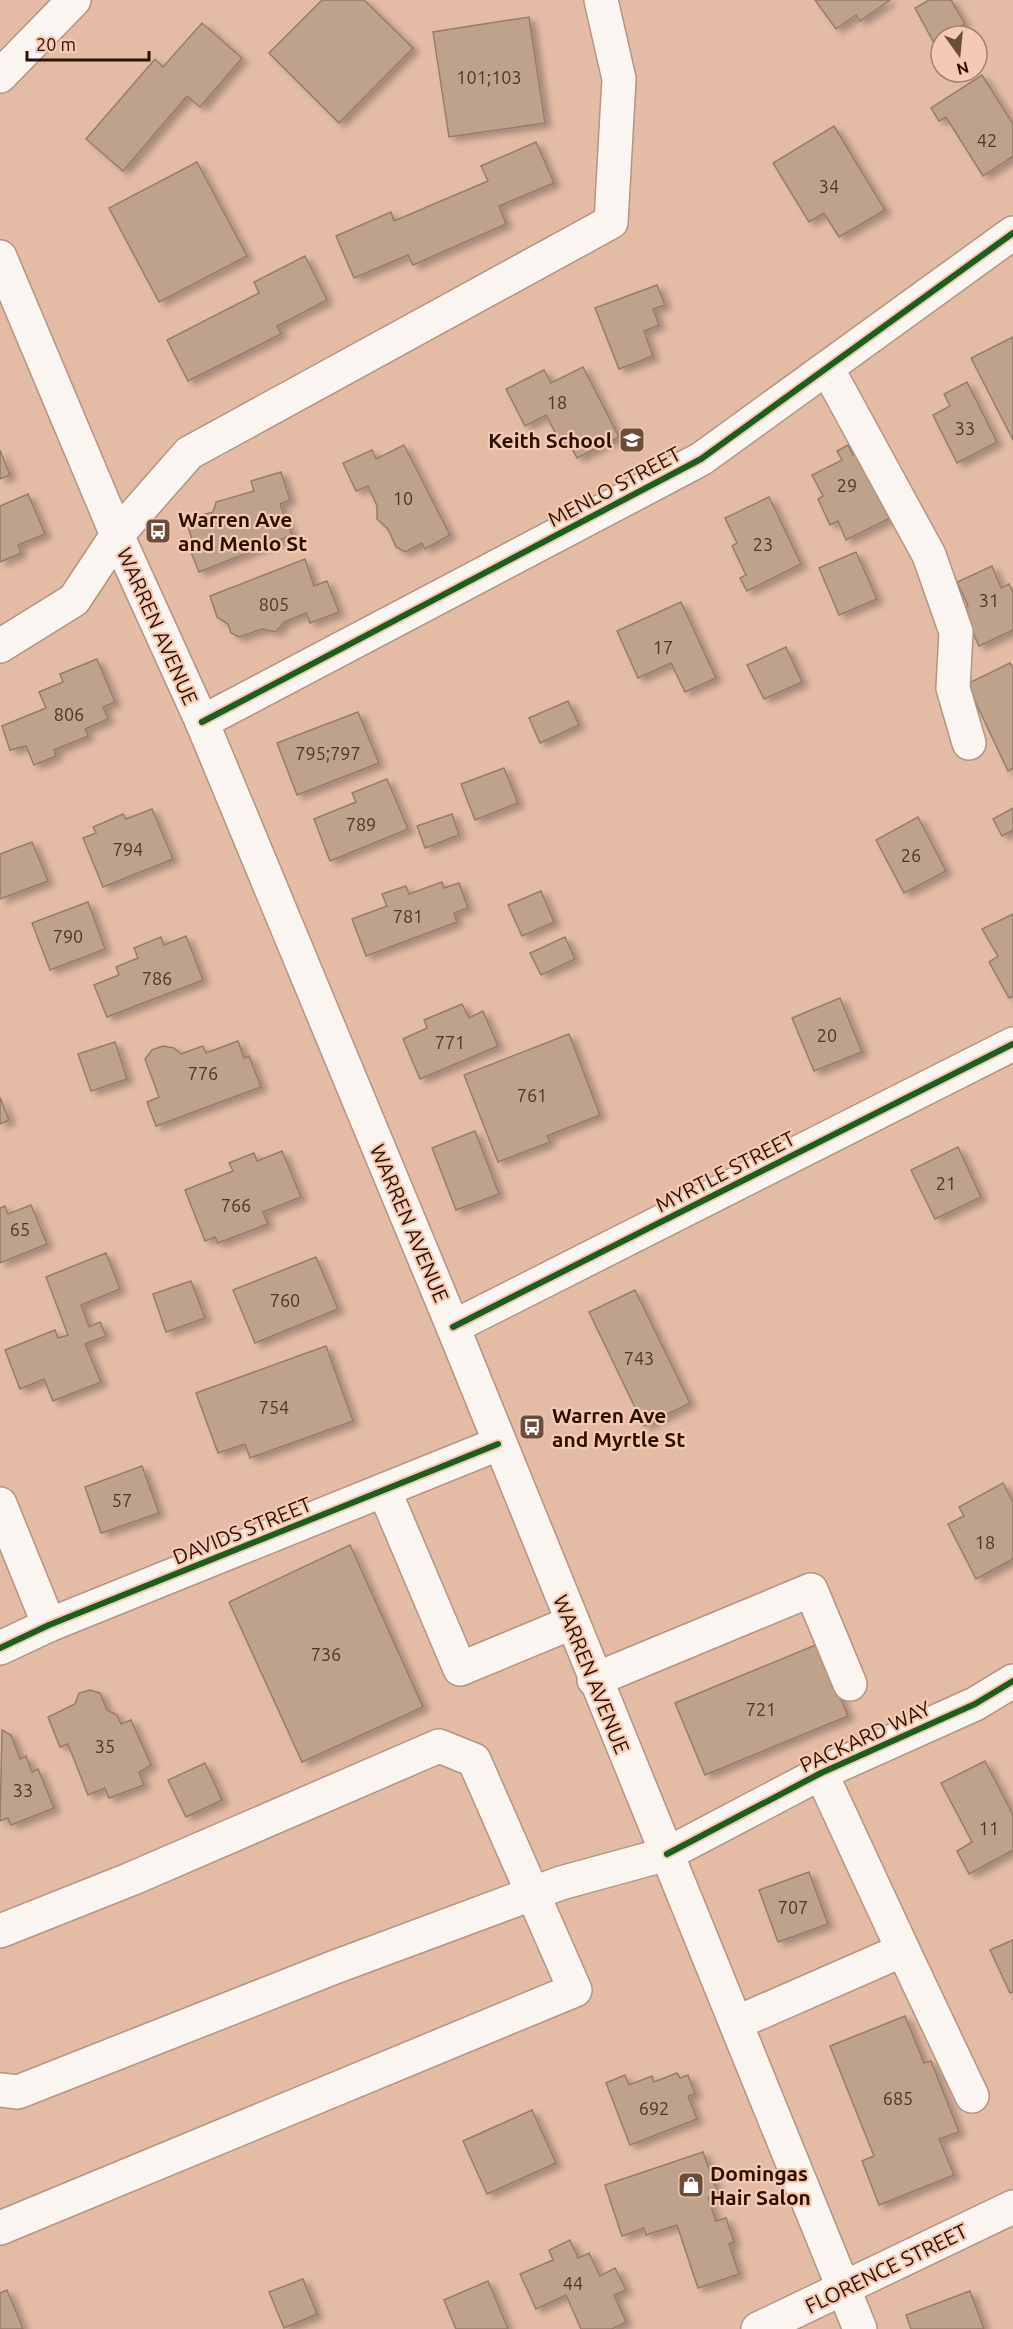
<svg xmlns="http://www.w3.org/2000/svg" width="1013" height="2329" viewBox="0 0 1013 2329" font-family="Ubuntu,sans-serif">
<style>
.building{fill:#bea28c;stroke:#967d6a;stroke-width:1.5;filter:url(#shadow)}
.lines{fill:none;stroke-linecap:round;stroke-linejoin:round}
.minor-casing{stroke:#b39483;stroke-width:36}
.major-casing{stroke:#b39483;stroke-width:36}
.minor{stroke:#fbf5f2;stroke-width:33}
.major{stroke:#fbf5f2;stroke-width:33}
.cycleway-casing{stroke:#f6cab2;stroke-width:10}
.cycleway{stroke:#1b5e20;stroke-width:6}
.labels{text-anchor:middle;dominant-baseline:central;stroke-width:4.5;stroke-linejoin:round;paint-order:stroke}
.number-label{font-size:18px;fill:#503525}
.poi-label{font-size:21px;font-weight:bold;fill:#2b1103;stroke:#f6cab2;text-anchor:start}
.street-label{font-size:21px;fill:#2b1103;stroke:#f6cab2}
</style>
<defs>
<filter id="shadow"><feDropShadow dx="6" dy="4" stdDeviation="3" flood-color="#0004"/></filter>
</defs>
<rect width="100%" height="100%" fill="#e4bca6"/>
<g class="building">
<polygon points="322,0 364,0 413,48 339,123 269,53"/>
<polygon points="815,0 890,0 860,21 856,15 836,29"/>
<polygon points="929,0 951,0 965,24 933,41 915,8"/>
<polygon points="529,17 545,123 449,137 433,32"/>
<polygon points="202,23 242,58 200,107 187,96 123,171 86,139 155,59 163,67"/>
<polygon points="982,75 1013,124 1013,156 983,176 946,117 939,121 931,108"/>
<polygon points="834,126 885,210 839,237 824,213 809,222 773,163"/>
<polygon points="536,142 554,183 499,206 506,224 413,265 408,255 354,278 336,236 391,212 394,221 488,181 481,166"/>
<polygon points="197,162 247,256 159,302 109,208"/>
<polygon points="305,256 327,300 277,326 281,334 188,381 167,340 259,293 254,282"/>
<polygon points="657,285 665,305 653,309 659,325 644,331 653,356 619,369 595,308"/>
<polygon points="1013,337 1013,440 971,358"/>
<polygon points="583,367 619,437 577,458 567,439 560,442 546,415 525,426 506,389 544,370 551,383"/>
<polygon points="967,382 997,442 957,463 933,415 950,406 944,394"/>
<polygon points="404,445 450,535 425,549 422,543 405,552 396,547 388,529 377,519 377,506 368,486 356,491 343,463 372,450 376,459"/>
<polygon points="848,445 853,455 860,452 892,517 846,540 838,521 830,525 818,499 823,496 812,475 842,460 837,451"/>
<polygon points="0,450 10,475 0,479"/>
<polygon points="281,472 290,500 280,504 292,535 199,572 187,542 192,540 188,526 192,518 213,512 216,502 254,491 251,481"/>
<polygon points="28,494 45,534 18,545 21,553 0,562 0,506"/>
<polygon points="769,497 801,564 747,591 740,578 746,575 732,546 737,543 725,518"/>
<polygon points="856,552 877,599 839,615 819,568"/>
<polygon points="305,559 314,586 327,581 339,612 310,623 306,613 284,622 276,632 262,629 239,637 231,633 228,624 217,617 210,596"/>
<polygon points="992,566 1001,588 1009,584 1013,593 1013,630 979,646 962,609 968,606 957,582"/>
<polygon points="681,602 716,678 685,692 671,663 638,678 617,631"/>
<polygon points="786,647 802,682 764,699 747,665"/>
<polygon points="97,659 115,702 103,707 108,719 85,729 88,736 54,750 56,756 34,765 26,746 10,750 2,726 46,708 39,692 63,682 60,674"/>
<polygon points="1010,663 1013,668 1013,768 1008,771 967,684"/>
<polygon points="568,701 579,725 540,743 529,718"/>
<polygon points="358,712 379,763 297,795 277,743"/>
<polygon points="504,768 518,803 475,820 461,784"/>
<polygon points="387,779 408,829 330,861 314,819 356,802 352,793"/>
<polygon points="1013,808 1013,830 1002,836 993,819"/>
<polygon points="152,809 173,859 103,887 83,838 96,833 93,827 123,814 126,819"/>
<polygon points="452,814 459,835 425,848 417,826"/>
<polygon points="918,817 946,871 904,893 876,840"/>
<polygon points="32,842 48,881 0,899 0,854"/>
<polygon points="442,882 444,888 459,883 468,908 454,913 457,922 366,956 352,919 387,906 382,894 406,886 409,894"/>
<polygon points="541,891 554,922 522,936 508,905"/>
<polygon points="88,902 105,949 50,970 32,923"/>
<polygon points="1013,914 1013,996 1009,998 989,962 998,956 982,929"/>
<polygon points="186,936 203,980 107,1017 94,985 119,975 116,967 138,958 134,948 161,937 164,945"/>
<polygon points="565,937 575,959 541,975 530,953"/>
<polygon points="840,998 862,1052 814,1071 792,1018"/>
<polygon points="462,1004 469,1018 483,1011 498,1046 420,1079 403,1039 427,1028 424,1020"/>
<polygon points="569,1034 600,1115 547,1136 550,1142 498,1162 464,1075"/>
<polygon points="238,1041 244,1058 249,1056 261,1087 156,1126 147,1102 159,1097 145,1059 152,1050 163,1046 174,1048 181,1054 203,1046 206,1053"/>
<polygon points="115,1042 127,1079 91,1091 78,1054"/>
<polygon points="0,1097 9,1120 0,1124"/>
<polygon points="475,1131 499,1194 456,1210 432,1148"/>
<polygon points="958,1147 981,1197 935,1219 911,1170"/>
<polygon points="282,1151 301,1197 263,1212 268,1224 218,1243 215,1237 205,1241 185,1190 233,1171 229,1163 254,1153 257,1161"/>
<polygon points="31,1205 47,1244 0,1263 0,1208 5,1206 8,1214"/>
<polygon points="106,1253 120,1289 81,1305 89,1327 100,1322 106,1336 85,1344 101,1382 53,1401 44,1379 20,1389 5,1350 55,1330 58,1338 68,1335 46,1277"/>
<polygon points="316,1257 338,1309 255,1343 233,1290"/>
<polygon points="191,1281 205,1318 166,1332 153,1294"/>
<polygon points="635,1290 690,1403 644,1426 589,1312"/>
<polygon points="326,1346 353,1421 250,1458 245,1444 218,1453 196,1393"/>
<polygon points="142,1466 159,1513 101,1533 85,1487"/>
<polygon points="1003,1483 1013,1502 1013,1559 976,1579 948,1524 964,1516 959,1507"/>
<polygon points="350,1545 423,1707 302,1762 229,1602"/>
<polygon points="818,1644 848,1716 705,1775 675,1703"/>
<polygon points="90,1690 100,1693 107,1710 117,1715 121,1724 131,1720 151,1765 139,1772 144,1785 109,1798 105,1788 88,1795 68,1744 60,1747 48,1717 75,1704 79,1693"/>
<polygon points="2,1730 11,1735 20,1759 26,1756 32,1772 38,1769 54,1808 11,1825 8,1818 0,1821"/>
<polygon points="985,1761 1013,1815 1013,1850 969,1874 957,1851 972,1842 941,1783"/>
<polygon points="205,1763 222,1800 186,1817 168,1780"/>
<polygon points="809,1872 828,1924 778,1942 759,1890"/>
<polygon points="1013,1940 1013,1992 1010,1993 990,1950"/>
<polygon points="905,2016 924,2063 931,2061 959,2132 939,2139 954,2175 879,2205 862,2161 874,2156 830,2046"/>
<polygon points="677,2073 680,2078 688,2075 695,2094 688,2096 697,2119 630,2145 606,2083 625,2075 629,2085 652,2076 654,2082"/>
<polygon points="532,2110 556,2163 487,2194 463,2141"/>
<polygon points="703,2152 718,2194 708,2198 716,2221 726,2218 734,2242 729,2244 739,2274 698,2288 677,2225 646,2235 644,2228 622,2236 605,2185"/>
<polygon points="570,2240 578,2258 589,2253 600,2276 615,2268 626,2290 614,2295 626,2322 612,2329 581,2329 566,2295 536,2309 520,2274 553,2260 549,2250"/>
<polygon points="303,2279 317,2314 284,2328 269,2292"/>
<polygon points="488,2281 508,2329 456,2329 444,2300"/>
<polygon points="7,2290 23,2329 0,2329 0,2293"/>
<polygon points="970,2291 984,2329 911,2329 906,2315"/>
</g>
<g class="lines">
<g class="minor-casing">
<g id="minor">
<polyline points="0,76 74,0"/>
<polyline points="827,368 929,555 956,632 953,688 969,743"/>
<polyline points="0,646 74,600 117,535 189,453 611,222 619,79 601,0"/>
<polyline points="202,722 701,459 1013,233"/>
<polyline points="453,1327 1013,1044"/>
<polyline points="384,1490 460,1669 571,1623"/>
<polyline points="0,1504 49,1625"/>
<polyline points="0,1648 49,1625 498,1444"/>
<polyline points="594,1680 811,1590 850,1684"/>
<polyline points="821,1773 903,1950"/>
<polyline points="0,1931 131,1879 439,1746 474,1760 575,1990 0,2228"/>
<polyline points="736,2023 903,1950 972,2096"/>
<polyline points="0,2090 18,2092 335,1967 561,1883 667,1854 821,1773 975,1704 1013,1681"/>
<polyline points="758,2329 1013,2207"/>
</g>
</g>
<g class="major-casing">
<polyline id="major" points="0,257 117,535 202,722 453,1327 860,2329"/>
</g>
<use href="#minor" class="minor"/>
<use href="#major" class="major"/>
<g class="cycleway-casing">
<g id="cycleway">
<polyline points="202,722 701,459 1013,233"/>
<polyline points="453,1327 1013,1044"/>
<polyline points="0,1648 49,1625 498,1444"/>
<polyline points="667,1854 821,1773 975,1704 1013,1681"/>
</g>
</g>
<use href="#cycleway" class="cycleway"/>
</g>
<defs>
<g id="school-square" transform="scale(1.35)"><rect x="-9" y="-9" width="18" height="18" rx="4" fill="#6c4d3c" stroke="#f6cab2"/><path d="M0-5L7-2L0 1L-7-2ZM-4 1L0 2.5L4 1V4Q0 6-4 4Z" fill="#fff"/></g>
<g id="bus-square" transform="scale(1.35)"><rect x="-9" y="-9" width="18" height="18" rx="4" fill="#6c4d3c" stroke="#f6cab2"/><path d="M-5-6H5V4H4V6H2V4H-2V6H-4V4H-5ZM-3.5-4V0h7V-4ZM-3.5 1.2v1.5H-2V1.2ZM2 1.2v1.5H3.5V1.2Z" fill="#fff"/></g>
<g id="shop-square" transform="scale(1.35)"><rect x="-9" y="-9" width="18" height="18" rx="4" fill="#6c4d3c" stroke="#f6cab2"/><path d="M-5-2.5h2.3a2.7 3.5 0 0 1 5.4 0H5L5.5 6h-11ZM-1.5-2.5h3a1.5 2.3 0 0 0-3 0Z" fill="#fff"/></g>
</defs>
<g fill-rule="evenodd">
<use href="#school-square" x="632" y="440"/>
<use href="#bus-square" x="158" y="531"/>
<use href="#bus-square" x="532" y="1427"/>
<use href="#shop-square" x="691" y="2185"/>
</g>
<g class="labels">
<g class="number-label">
<text x="489" y="77">101;103</text>
<text x="987" y="140">42</text>
<text x="829" y="186">34</text>
<text x="557" y="402">18</text>
<text x="965" y="428">33</text>
<text x="847" y="485">29</text>
<text x="403" y="498">10</text>
<text x="763" y="544">23</text>
<text x="989" y="600">31</text>
<text x="274" y="604">805</text>
<text x="663" y="647">17</text>
<text x="69" y="714">806</text>
<text x="328" y="753">795;797</text>
<text x="361" y="824">789</text>
<text x="128" y="849">794</text>
<text x="911" y="855">26</text>
<text x="408" y="916">781</text>
<text x="68" y="936">790</text>
<text x="157" y="978">786</text>
<text x="827" y="1035">20</text>
<text x="450" y="1042">771</text>
<text x="203" y="1073">776</text>
<text x="532" y="1095">761</text>
<text x="946" y="1183">21</text>
<text x="236" y="1205">766</text>
<text x="20" y="1229">65</text>
<text x="285" y="1300">760</text>
<text x="639" y="1358">743</text>
<text x="274" y="1407">754</text>
<text x="122" y="1500">57</text>
<text x="985" y="1542">18</text>
<text x="326" y="1654">736</text>
<text x="761" y="1709">721</text>
<text x="105" y="1746">35</text>
<text x="23" y="1790">33</text>
<text x="989" y="1828">11</text>
<text x="793" y="1907">707</text>
<text x="898" y="2098">685</text>
<text x="654" y="2108">692</text>
<text x="573" y="2283">44</text>
</g>
<g class="poi-label">
<text x="612" y="440" text-anchor="end">Keith School</text>
<text x="178" y="519">Warren Ave<tspan x="178" dy="24">and Menlo St</tspan></text>
<text x="552" y="1415">Warren Ave<tspan x="552" dy="24">and Myrtle St</tspan></text>
<text x="710" y="2173">Domingas<tspan x="710" dy="24">Hair Salon</tspan></text>
</g>
<g class="street-label">
<text transform="translate(614 486) rotate(-28)">MENLO STREET</text>
<text transform="translate(158 626) rotate(66)">WARREN AVENUE</text>
<text transform="translate(725 1171) rotate(-27)">MYRTLE STREET</text>
<text transform="translate(410 1223) rotate(67)">WARREN AVENUE</text>
<text transform="translate(242 1530) rotate(-22)">DAVIDS STREET</text>
<text transform="translate(592 1674) rotate(68)">WARREN AVENUE</text>
<text transform="translate(865 1736) rotate(-25)">PACKARD WAY</text>
<text transform="translate(886 2268) rotate(-26)">FLORENCE STREET</text>
</g>
</g>
<g transform="translate(959 54) rotate(165)"><circle r="28" fill="#f6cab2" stroke="#a5806c" stroke-width="1.5"/>
<path d="M0-4.5L10 22L0 15L-10 22Z" fill="#6c4d3c"/>
<text y="-9" font-size="16" font-weight="bold" text-anchor="middle" fill="#2b1103">N</text>
</g>
<path d="M27 51v9h122v-9" fill="none" stroke="#2b1103" stroke-width="3"/>
<text x="36" y="51" font-size="18" fill="#2b1103" stroke="#f6cab2" stroke-width="4.5" paint-order="stroke">20 m</text>
</svg>
